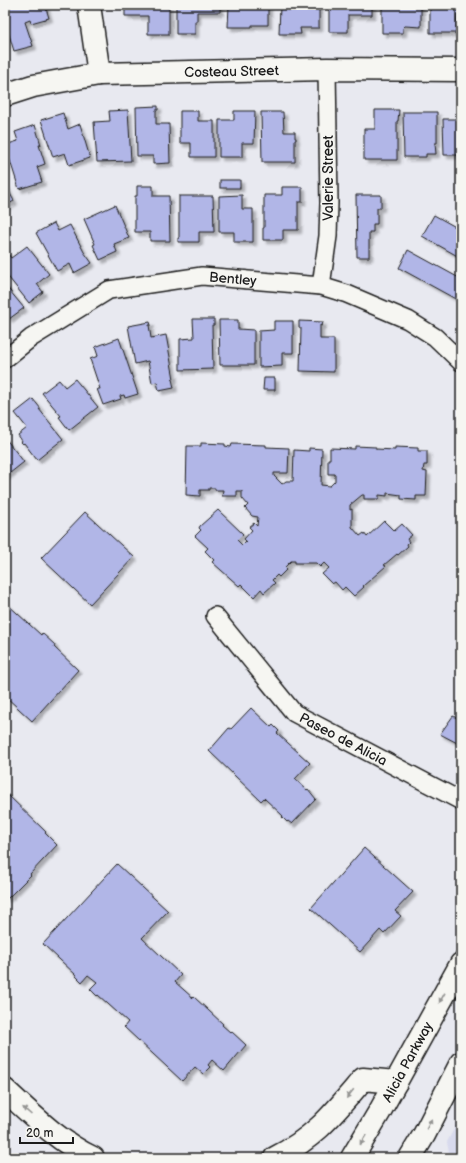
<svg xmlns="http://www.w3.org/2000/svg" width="466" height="1163" viewBox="0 0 466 1163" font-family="'Balsamiq Sans',sans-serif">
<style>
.built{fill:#d8daed}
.building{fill:#b1b6e7;stroke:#1c1c1c;filter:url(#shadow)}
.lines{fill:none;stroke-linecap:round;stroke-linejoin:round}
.street-casing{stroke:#1c1c1c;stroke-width:20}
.secondary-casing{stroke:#1c1c1c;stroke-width:25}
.primary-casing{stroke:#1c1c1c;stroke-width:25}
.highway-casing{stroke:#1c1c1c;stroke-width:25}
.street{stroke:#f6f6f2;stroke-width:17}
.secondary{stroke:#f6f6f2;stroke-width:22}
.primary{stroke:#f6f6f2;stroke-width:22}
.highway{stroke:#f6f6f2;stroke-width:22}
.oneway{fill:#949492}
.labels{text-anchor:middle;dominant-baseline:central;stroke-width:3;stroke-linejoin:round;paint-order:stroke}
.street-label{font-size:14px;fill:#1c1c1c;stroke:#f6f6f2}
</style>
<defs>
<filter id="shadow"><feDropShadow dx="3.5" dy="3.5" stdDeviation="1" flood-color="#0004"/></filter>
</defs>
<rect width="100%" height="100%" fill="#e8e9f0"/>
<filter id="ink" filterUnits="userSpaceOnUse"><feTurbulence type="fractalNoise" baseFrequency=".025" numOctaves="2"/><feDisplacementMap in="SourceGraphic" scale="8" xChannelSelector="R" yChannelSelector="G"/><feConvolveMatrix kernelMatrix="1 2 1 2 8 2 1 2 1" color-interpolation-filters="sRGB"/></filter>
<g filter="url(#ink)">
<polygon class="built" points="461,1116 461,1158 450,1158 447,1142"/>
<g class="building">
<polygon points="5,5 45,5 49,18 31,23 30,20 25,22 33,46 14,51 5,22"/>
<polygon points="125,5 169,5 169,34 148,34 148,16 125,16"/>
<polygon points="176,5 220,5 220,12 197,12 197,21 195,21 195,34 176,34"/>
<polygon points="229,5 268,5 268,25 252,25 252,27 228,27"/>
<polygon points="280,5 319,5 319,28 300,28 301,34 279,34"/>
<polygon points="329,5 372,5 372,15 348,15 348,32 329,32"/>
<polygon points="382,5 421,5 421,27 405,26 403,28 403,33 382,33"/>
<polygon points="430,5 461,5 461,14 457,14 456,33 430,33"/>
<polygon points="158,106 158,110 156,110 156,124 169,124 170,163 153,164 153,156 137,156 136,107"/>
<polygon points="458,109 461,109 461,155 444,155 443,119 458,119"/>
<polygon points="128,110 131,161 97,162 94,122 110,121 109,111"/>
<polygon points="375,110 399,110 398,121 397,121 397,160 364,160 364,129 375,129"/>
<polygon points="180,111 198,111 198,121 214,121 214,157 191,157 191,143 180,143"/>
<polygon points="234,111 255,111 254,143 242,143 242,157 219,157 219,120 234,120"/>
<polygon points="261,112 283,112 284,132 295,132 295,138 296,138 296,140 295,140 295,162 262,162"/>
<polygon points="403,112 437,112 437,143 435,143 436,154 426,154 426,157 404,157"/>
<polygon points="63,113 68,129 80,124 90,158 69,165 65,153 53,157 41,120"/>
<polygon points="35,125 41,145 39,145 45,164 37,167 42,182 19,189 5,145 18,141 15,132"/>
<rect x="220" y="180" width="20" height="8"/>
<polygon points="5,184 14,201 5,206"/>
<polygon points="137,186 153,186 153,196 169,196 170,241 150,241 150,232 135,232 135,196 137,196"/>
<polygon points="282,187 302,187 302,202 298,202 298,230 283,230 283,240 263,240 263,228 264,228 264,195 282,195"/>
<polygon points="242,195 242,209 253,209 253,242 234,242 234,232 219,232 219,196"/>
<polygon points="356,195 381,195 381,208 377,208 377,224 373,224 373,232 369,232 369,257 357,257"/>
<polygon points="179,196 213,196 214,232 199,232 199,242 178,242 178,238 179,238"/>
<polygon points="115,205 129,238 114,244 117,252 100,260 93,245 95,244 84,219"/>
<polygon points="434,215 461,230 461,258 422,236"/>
<polygon points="54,223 58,231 70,225 84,252 92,263 74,273 70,264 57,271 36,233"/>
<polygon points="27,246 49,274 37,284 43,292 29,303 5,273 5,250 11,258"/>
<polygon points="408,250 461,279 461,302 399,268"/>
<polygon points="5,285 24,308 9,319 5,314"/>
<polygon points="193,319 214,319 214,325 212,325 213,369 180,370 180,339 194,338"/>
<polygon points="219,320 238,320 238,329 254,330 254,365 220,365"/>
<polygon points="274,321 293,321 293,353 282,353 282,366 259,367 259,331 274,330"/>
<polygon points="299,321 323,322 322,326 320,325 320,339 334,339 334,372 300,371 301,328 299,327"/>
<polygon points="150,322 151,325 149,325 151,338 166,335 174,379 172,379 174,388 159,391 157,382 152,383 148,361 135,364 128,326"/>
<polygon points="119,338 138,394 125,398 124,395 120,396 121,399 103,405 97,389 100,389 90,359 98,356 95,347"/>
<polygon points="264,378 275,378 275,390 263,390"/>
<polygon points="75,379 98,407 69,430 59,417 61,416 42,393 59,380 65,387"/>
<polygon points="33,399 41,409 39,409 63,439 37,460 24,443 23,444 21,442 22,441 18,435 27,428 15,413"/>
<polygon points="5,438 24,462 5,477"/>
<polygon points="201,443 225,444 225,446 231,447 232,444 266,445 266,447 289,448 288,473 274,473 274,476 282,484 286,481 293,481 294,450 309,451 309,448 322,449 321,485 330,486 335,481 335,474 328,474 328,459 330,459 330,448 355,449 355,446 376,447 376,449 395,450 395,447 418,448 418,451 427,451 427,465 424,465 423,471 427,472 426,496 416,496 416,500 401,499 401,495 387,493 387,496 379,495 379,499 364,499 364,495 362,495 350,505 350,510 352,509 352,527 360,536 364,533 367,537 384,521 394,531 402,524 412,535 407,539 409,542 407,544 408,546 398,555 397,554 384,565 386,566 363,586 364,587 354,596 345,587 342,590 335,582 332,584 322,574 329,568 324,563 320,567 316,563 295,563 295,561 291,561 285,567 287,569 279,577 277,575 272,580 275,583 264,593 261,589 254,597 241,584 239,586 212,562 214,560 205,551 208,548 195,536 201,530 199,528 200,526 218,510 243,534 237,540 242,545 246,541 244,539 252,530 249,527 254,523 257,526 258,517 252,516 245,508 248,505 242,498 242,491 237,491 237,496 222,496 223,490 215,490 215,488 209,488 209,490 200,490 200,496 186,495 187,446 201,446"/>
<polygon points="85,512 134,557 90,604 41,558"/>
<polygon points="5,602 41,635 42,633 55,645 54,647 78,670 32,721 5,696"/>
<polygon points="251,708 271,727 273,725 279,731 277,733 310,763 295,779 307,790 308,789 316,799 292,824 288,821 287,822 282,817 283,816 264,798 261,801 209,751 229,728 231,729"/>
<polygon points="453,716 461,720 461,745 440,734"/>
<polygon points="5,792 46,832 45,833 57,845 30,874 31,875 7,899 5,897"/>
<polygon points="364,848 413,892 395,911 401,916 384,934 380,930 360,952 311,908"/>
<polygon points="117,864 168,911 142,938 181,975 175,982 193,998 194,997 223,1024 222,1025 230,1032 231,1031 246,1045 224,1071 212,1060 208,1065 210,1067 203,1074 195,1067 182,1081 124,1027 128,1022 98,995 97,996 90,989 97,982 88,975 82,982 76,976 76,975 43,944"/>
</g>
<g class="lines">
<g class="street-casing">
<g id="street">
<polyline points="321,286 328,236 329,203 327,69"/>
<path id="s1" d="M5,359L31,338L109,290L202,276L321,286L347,294L408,320L435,337L461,362"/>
<path id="s2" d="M215,616L294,713L461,801"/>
</g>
</g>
<g class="secondary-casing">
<g id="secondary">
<polyline points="89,5 99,74"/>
<path id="s3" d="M5,95L33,86L99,74L327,69L461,70"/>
</g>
</g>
<g class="primary-casing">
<g id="primary">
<path id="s4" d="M352,1158L380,1111L461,964"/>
<polyline points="410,1158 424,1135 461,1063"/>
</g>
</g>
<g class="highway-casing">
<g id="highway">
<path d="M5,1090C32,1115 59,1142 93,1158"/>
<path d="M275,1158C316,1137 334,1113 363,1079L396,1082"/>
</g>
</g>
<use href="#street" class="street"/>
<use href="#secondary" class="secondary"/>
<use href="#primary" class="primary"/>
<use href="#highway" class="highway"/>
</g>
<defs><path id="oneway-solid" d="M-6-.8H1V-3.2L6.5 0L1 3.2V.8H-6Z"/></defs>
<g class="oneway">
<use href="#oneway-solid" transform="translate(442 998) rotate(119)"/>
<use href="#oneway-solid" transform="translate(350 1094) rotate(129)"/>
<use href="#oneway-solid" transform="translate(27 1111) rotate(-138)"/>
<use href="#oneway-solid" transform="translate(429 1124) rotate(-63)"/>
<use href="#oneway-solid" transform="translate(363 1140) rotate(121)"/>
</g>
</g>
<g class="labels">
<g class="street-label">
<text stroke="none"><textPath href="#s3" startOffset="229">Costeau Street</textPath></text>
<text transform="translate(328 178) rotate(-90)">Valerie Street</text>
<text stroke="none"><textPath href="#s1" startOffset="250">Bentley</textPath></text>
<text stroke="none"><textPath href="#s2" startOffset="181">Paseo de Alicia</textPath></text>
<text stroke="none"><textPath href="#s4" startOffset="111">Alicia Parkway</textPath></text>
</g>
</g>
<rect width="466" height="1163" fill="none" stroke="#f6f6f2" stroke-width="20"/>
<rect x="10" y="10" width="446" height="1143" fill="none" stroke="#1c1c1c" stroke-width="1.5" filter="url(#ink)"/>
<path d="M20 1137v6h53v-6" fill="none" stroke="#1c1c1c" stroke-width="2"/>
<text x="26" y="1137" font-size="12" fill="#1c1c1c" stroke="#f6f6f2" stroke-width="3" paint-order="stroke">20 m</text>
</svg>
